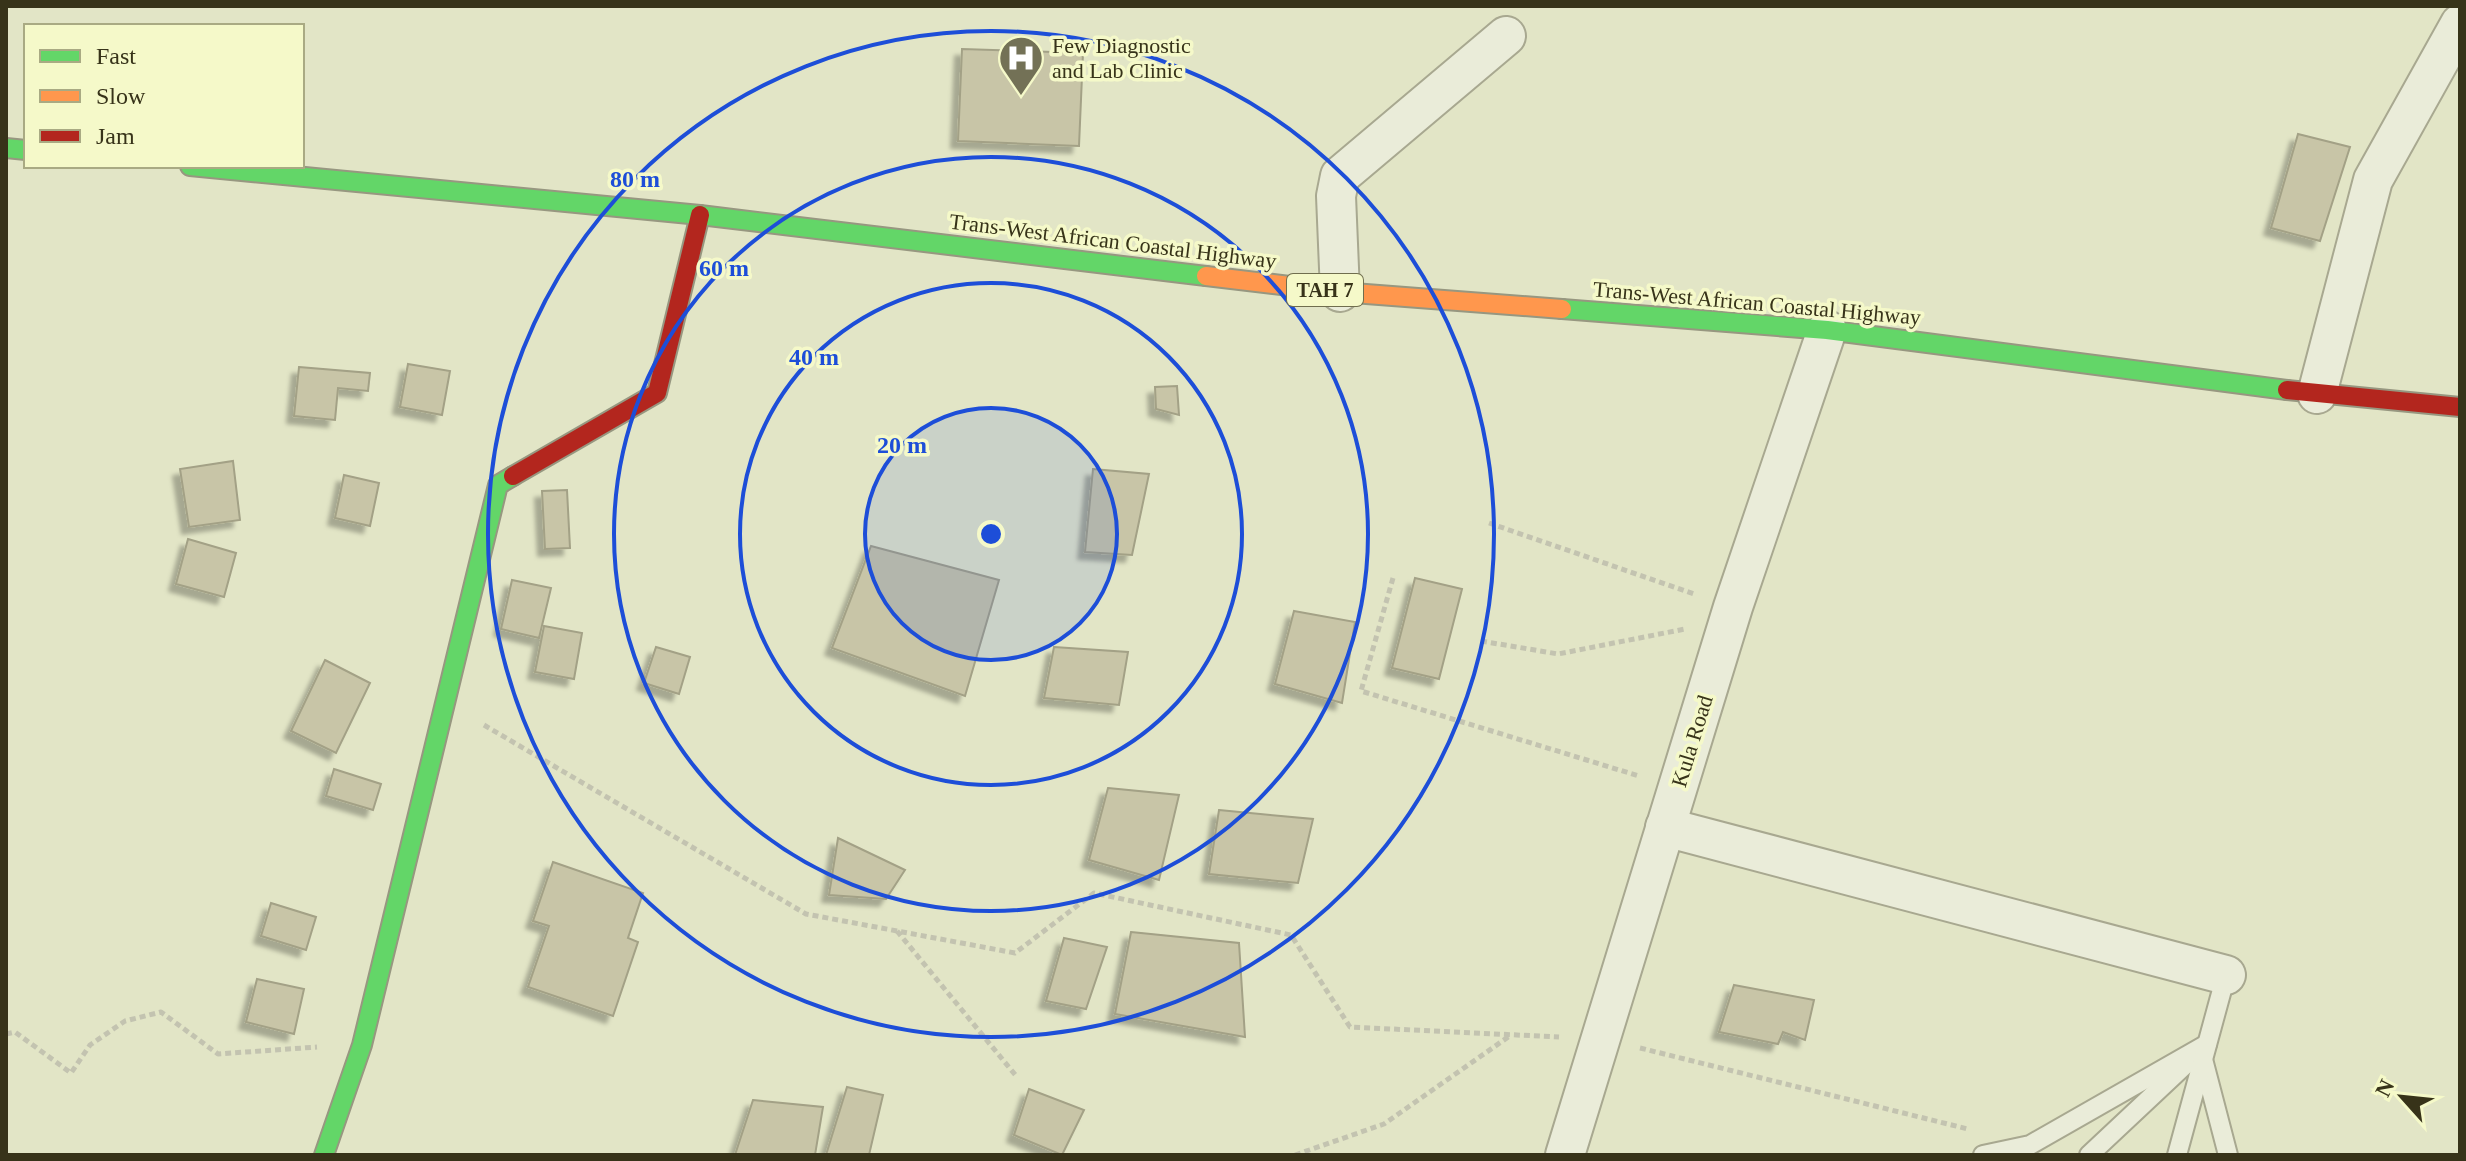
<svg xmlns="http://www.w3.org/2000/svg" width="2466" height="1161" viewBox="0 0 2466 1161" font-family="Georgia,serif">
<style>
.building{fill:#c8c5a7;stroke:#a3a186;stroke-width:2;filter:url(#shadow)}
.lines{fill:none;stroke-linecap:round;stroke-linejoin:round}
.lane-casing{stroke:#a8a890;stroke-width:22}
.street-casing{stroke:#a8a890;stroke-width:42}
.fast-casing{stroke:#979780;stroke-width:22}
.slow-casing{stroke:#979780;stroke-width:22}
.jam-casing{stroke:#979780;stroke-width:22}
.path{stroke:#c3c3b0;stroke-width:5;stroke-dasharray:6 4;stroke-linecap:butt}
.lane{stroke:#eaecd9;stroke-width:18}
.street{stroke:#eaecd9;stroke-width:38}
.fast{stroke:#63d668;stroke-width:18}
.slow{stroke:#ff974d;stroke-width:18}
.jam{stroke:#b3261e;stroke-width:18}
.ring{fill:none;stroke:#1d4ed8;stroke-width:4}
.labels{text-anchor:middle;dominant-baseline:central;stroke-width:7;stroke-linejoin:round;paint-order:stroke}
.shield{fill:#f5f9c9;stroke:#706e4e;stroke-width:2}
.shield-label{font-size:20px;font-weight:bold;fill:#373319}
.poi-label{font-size:22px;fill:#373319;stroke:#f5f9c9;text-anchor:start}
.street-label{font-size:22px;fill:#373319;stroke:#f5f9c9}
.centre{fill:#1d4ed8;stroke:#f5f9c9;stroke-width:4}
.ring-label{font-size:24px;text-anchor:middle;font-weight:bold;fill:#1d4ed8;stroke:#f5f9c9;stroke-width:7;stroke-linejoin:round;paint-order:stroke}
</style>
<defs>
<filter id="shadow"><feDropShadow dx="-7" dy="7" stdDeviation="2" flood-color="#0004"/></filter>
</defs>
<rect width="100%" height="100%" fill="#e2e5c6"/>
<g class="building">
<polygon points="962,49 1083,53 1079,146 958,141"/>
<polygon points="2298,134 2350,147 2320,241 2271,228"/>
<polygon points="408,364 450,371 442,415 400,407"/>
<polygon points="299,367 370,373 368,391 338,388 335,420 294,416"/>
<polygon points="1177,386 1179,415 1156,409 1155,387"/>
<polygon points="233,461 240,520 189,527 180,469"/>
<polygon points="1093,469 1149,474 1132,555 1085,552"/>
<polygon points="344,475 379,483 370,526 335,518"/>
<polygon points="567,490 570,548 545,549 542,491"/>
<polygon points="188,539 236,553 224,597 176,584"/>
<polygon points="871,546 999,580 965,696 832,648"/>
<polygon points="1415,578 1462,589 1439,679 1392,668"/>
<polygon points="512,580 551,588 539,638 501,629"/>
<polygon points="1294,611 1355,622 1342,703 1275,684"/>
<polygon points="544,626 582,633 574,679 535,672"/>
<polygon points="656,647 690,657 679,694 644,683"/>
<polygon points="1054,647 1128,652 1119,705 1044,698"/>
<polygon points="325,660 370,683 336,753 291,731"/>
<polygon points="334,769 381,784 373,810 326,796"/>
<polygon points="1108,788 1179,795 1159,880 1089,860"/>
<polygon points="1219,810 1313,819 1298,883 1209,874"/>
<polygon points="838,838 905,870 886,899 829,895"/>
<polygon points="553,862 643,893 628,938 638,942 613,1016 528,987 549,926 533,921"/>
<polygon points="271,903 316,917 306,950 261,936"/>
<polygon points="1131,932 1239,943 1245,1037 1115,1014"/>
<polygon points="1064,938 1107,947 1086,1009 1046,1001"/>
<polygon points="257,979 304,989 294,1034 246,1022"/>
<polygon points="1734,985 1814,1000 1805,1040 1783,1032 1778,1044 1719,1032"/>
<polygon points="847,1087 883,1095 869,1155 826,1155"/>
<polygon points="1029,1089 1084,1110 1062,1155 1014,1135"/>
<polygon points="753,1100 823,1107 815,1155 735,1155"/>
</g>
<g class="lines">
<g class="lane-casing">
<g id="lane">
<polyline points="2204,1063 2228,1155"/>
<polyline points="1983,1155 2030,1145 2207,1044"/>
<polyline points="2089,1155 2185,1065"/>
<polyline points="2177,1155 2226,975"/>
</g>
</g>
<g class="street-casing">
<g id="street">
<polyline points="1340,292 1336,196 1340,176 1506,36"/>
<polyline points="2317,394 2373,180 2460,24"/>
<polyline points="1665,827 2226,975"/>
<polyline points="1565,1155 1733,607 1827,330"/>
</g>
</g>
<g class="fast-casing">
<g id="fast">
<polyline points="6,148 26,150"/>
<polyline points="190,166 700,215 1206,276"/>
<polyline points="1562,309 1827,330 2287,390"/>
<polyline points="324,1155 362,1045 498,485 513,476"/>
</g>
</g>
<g class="slow-casing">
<polyline id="slow" points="1206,276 1340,292 1562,309"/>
</g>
<g class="jam-casing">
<g id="jam">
<polyline points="2287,390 2460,407"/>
<polyline points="513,476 657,393 700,215"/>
</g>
</g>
<g class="path">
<polyline points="1489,523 1694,594"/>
<polyline points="1393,578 1361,691 1639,776"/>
<polyline points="1481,641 1558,654 1685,629"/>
<polyline points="484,725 806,914 1015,953 1094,893 1291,935 1350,1027 1559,1037"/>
<polyline points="897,931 1017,1077"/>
<polyline points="6,1034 15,1032 71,1073 90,1045 125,1021 161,1012 218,1054 317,1047"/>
<polyline points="1640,1048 1968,1129"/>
<polyline points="1295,1155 1384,1124 1511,1035"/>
</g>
<use href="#lane" class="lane"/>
<use href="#street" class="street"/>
<use href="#fast" class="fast"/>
<use href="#slow" class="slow"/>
<use href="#jam" class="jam"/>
</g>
<circle cx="991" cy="534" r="126" fill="#1d4ed8" fill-opacity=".12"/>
<g class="ring">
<circle cx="991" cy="534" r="126"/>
<circle cx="991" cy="534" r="251"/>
<circle cx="991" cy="534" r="377"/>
<circle cx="991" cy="534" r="503"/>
</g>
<defs>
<g id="hospital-pin" transform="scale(2.3)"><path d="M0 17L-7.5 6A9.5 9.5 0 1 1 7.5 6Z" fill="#737156" stroke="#f5f9c9"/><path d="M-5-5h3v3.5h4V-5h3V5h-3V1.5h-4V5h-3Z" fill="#fff"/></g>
</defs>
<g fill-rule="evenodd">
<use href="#hospital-pin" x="1021" y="58"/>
</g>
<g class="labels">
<rect class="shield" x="1287" y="274" width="76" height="32" rx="6"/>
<g class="shield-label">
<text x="1325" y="290">TAH 7</text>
</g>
<g class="poi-label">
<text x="1052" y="45">Few Diagnostic<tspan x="1052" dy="25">and Lab Clinic</tspan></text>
</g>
<g class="street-label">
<text transform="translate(1113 241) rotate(7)">Trans-West African Coastal Highway</text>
<text transform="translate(1757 303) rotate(5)">Trans-West African Coastal Highway</text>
<text transform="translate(1692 741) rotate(-73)">Kula Road</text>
</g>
</g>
<circle cx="991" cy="534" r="12" class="centre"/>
<g class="ring-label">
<text x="635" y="187">80 m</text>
<text x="724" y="276">60 m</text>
<text x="814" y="365">40 m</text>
<text x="902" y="453">20 m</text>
</g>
<rect width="2466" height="1161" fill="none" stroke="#373319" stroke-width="16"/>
<rect x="24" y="24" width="280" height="144" fill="#f5f9c9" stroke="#a9aa83" stroke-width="2"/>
<rect x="40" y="50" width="40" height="12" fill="#63d668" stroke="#a9aa83" stroke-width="2"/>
<text x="96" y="64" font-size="24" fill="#373319">Fast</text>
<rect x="40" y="90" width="40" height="12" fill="#ff974d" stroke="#a9aa83" stroke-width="2"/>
<text x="96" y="104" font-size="24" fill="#373319">Slow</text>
<rect x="40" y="130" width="40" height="12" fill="#b3261e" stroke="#a9aa83" stroke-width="2"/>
<text x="96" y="144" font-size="24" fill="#373319">Jam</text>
<g transform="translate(2402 1097) rotate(297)" stroke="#f5f9c9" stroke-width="6" paint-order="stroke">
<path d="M0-6L14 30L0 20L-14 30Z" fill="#373319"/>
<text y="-12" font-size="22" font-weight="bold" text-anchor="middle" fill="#373319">N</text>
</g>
</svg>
